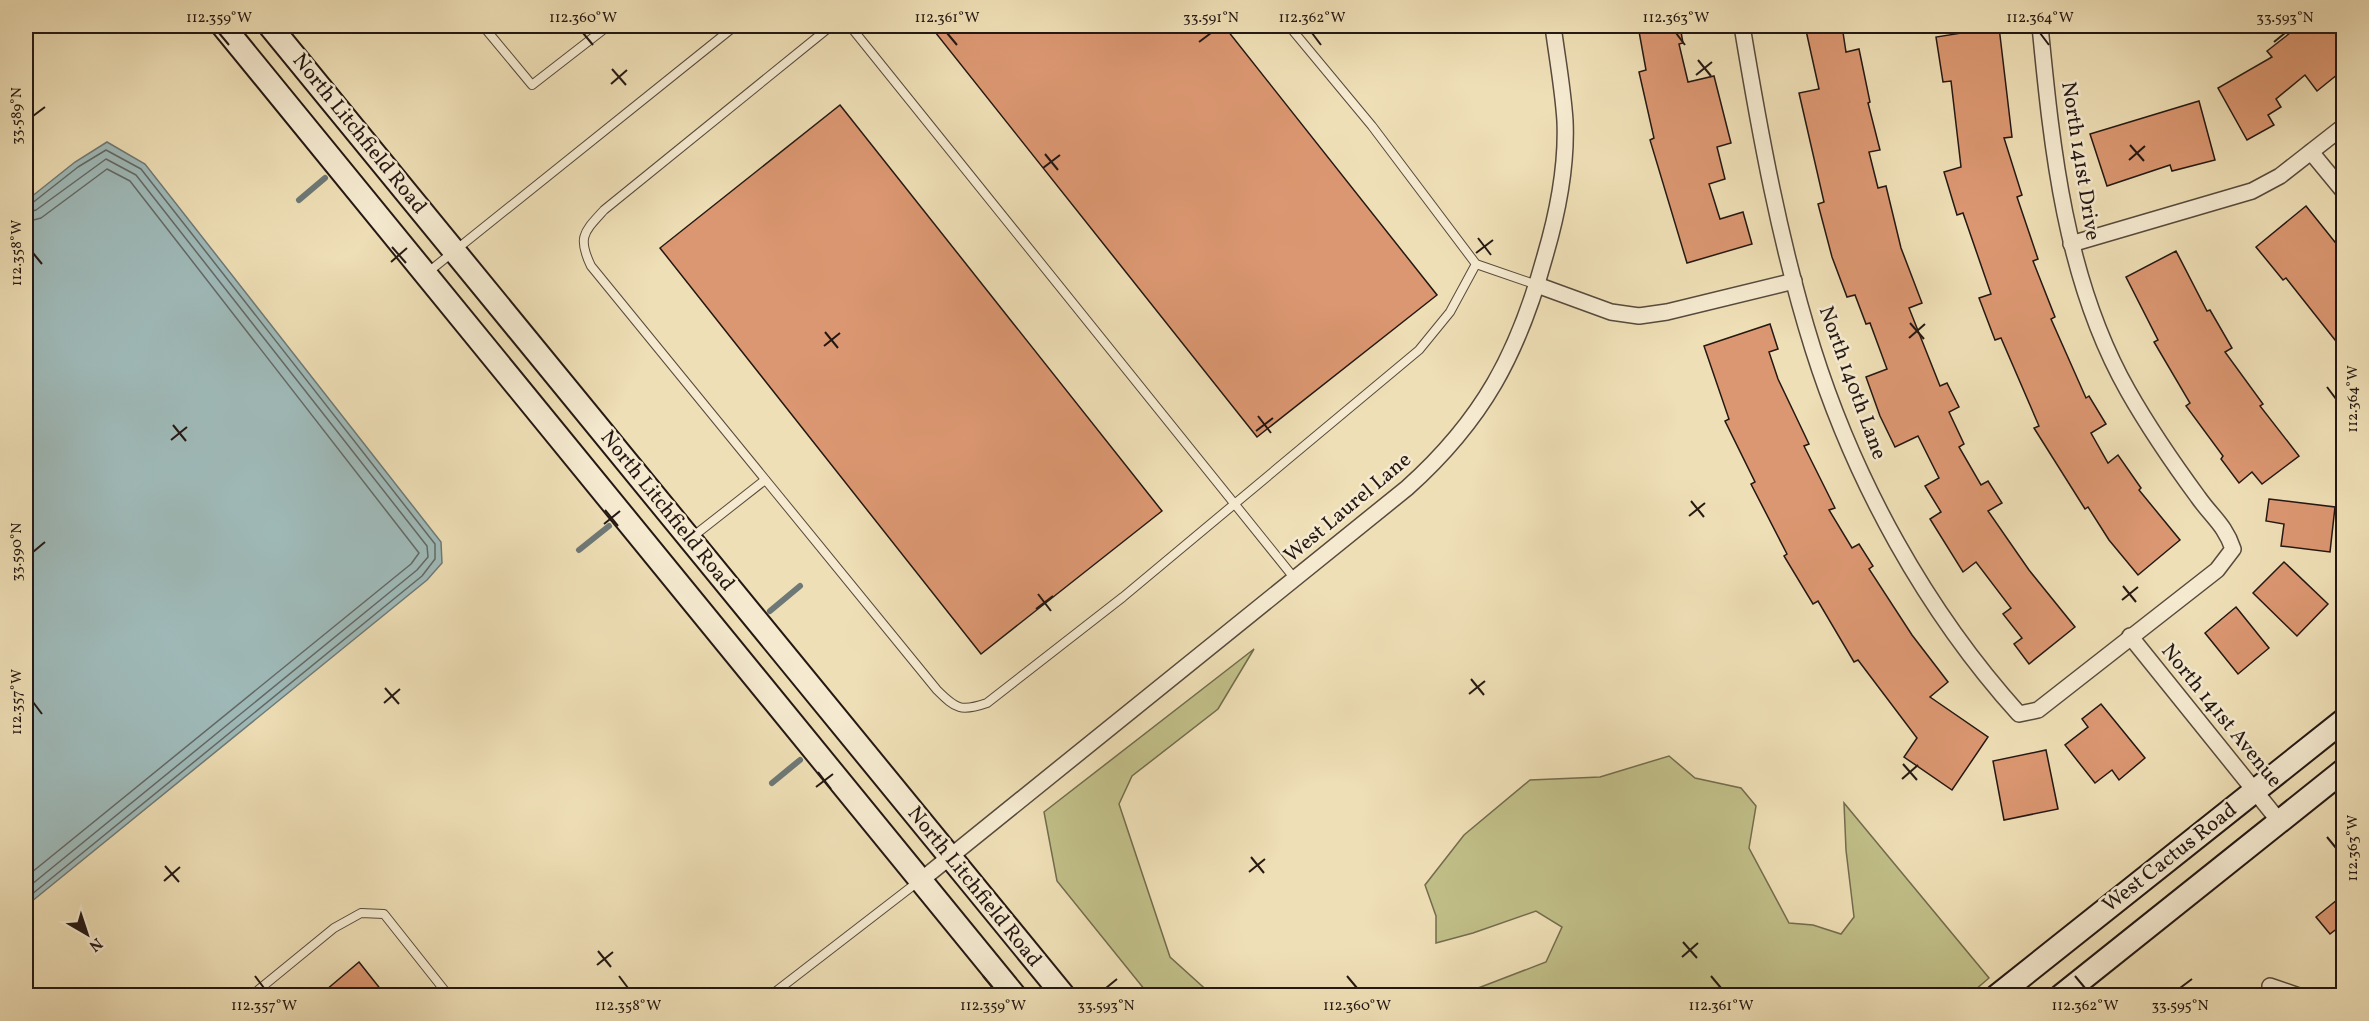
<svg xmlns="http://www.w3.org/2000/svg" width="2369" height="1021" viewBox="0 0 2369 1021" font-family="Vollkorn,serif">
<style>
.green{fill:#c1bf88;stroke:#726c4e;stroke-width:1.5}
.water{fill:#9fbab9;stroke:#6e7977;stroke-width:1.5}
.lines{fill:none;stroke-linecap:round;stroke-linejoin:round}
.shore{stroke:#626966;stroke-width:1.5}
.stream{stroke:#6e7977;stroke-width:6}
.building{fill:#db9771;stroke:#241813;stroke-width:1.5}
.lane-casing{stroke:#574a3c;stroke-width:10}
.street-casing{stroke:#574a3c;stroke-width:18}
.secondary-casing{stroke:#241813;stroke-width:26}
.lane{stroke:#f5ead0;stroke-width:8}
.street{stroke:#f5ead0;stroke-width:15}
.secondary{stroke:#f5ead0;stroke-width:22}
.ticks{fill:none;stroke:#241813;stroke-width:2}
.labels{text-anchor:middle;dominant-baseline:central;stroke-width:5;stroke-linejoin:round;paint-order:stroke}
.street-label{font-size:21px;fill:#241813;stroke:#f5ead0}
.neatline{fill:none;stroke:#241813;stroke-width:2}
.ticks-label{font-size:15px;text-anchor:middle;fill:#241813}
</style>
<rect width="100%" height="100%" fill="#efdfb6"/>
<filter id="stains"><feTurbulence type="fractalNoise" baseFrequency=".00333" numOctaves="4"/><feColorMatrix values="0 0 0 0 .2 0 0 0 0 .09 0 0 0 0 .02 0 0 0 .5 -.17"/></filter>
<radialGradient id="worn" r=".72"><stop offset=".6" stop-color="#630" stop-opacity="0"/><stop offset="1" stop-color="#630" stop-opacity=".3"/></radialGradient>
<g class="green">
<polygon points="1254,649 1218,709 1132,776 1119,804 1170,957 1212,995 1149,995 1057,881 1044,812"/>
<polygon points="1669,756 1695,778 1741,788 1756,806 1749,848 1789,923 1813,925 1841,934 1854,917 1846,850 1844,803 1989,978 1968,996 1460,995 1546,962 1562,927 1536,911 1473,933 1436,943 1436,916 1425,885 1464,835 1530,780 1600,777"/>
</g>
<g class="water">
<polygon points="26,65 32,85 32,108 26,113"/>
<polygon points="107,142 145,164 441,542 442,563 427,580 26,906 26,201 75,162"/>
</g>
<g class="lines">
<g class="shore">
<polyline points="26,205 31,204 78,167 106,150 141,169 435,544 435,559 422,576 26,899"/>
<polyline points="26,213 36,210 106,159 136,175 427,546 428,557 417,570 26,889"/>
<polyline points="26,222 41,218 107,169 130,181 419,553 411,564 26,877"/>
</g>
<g class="stream">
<polyline points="299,200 325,178"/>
<polyline points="579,550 609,526"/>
<polyline points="770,611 800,586"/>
<polyline points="772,783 800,760"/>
</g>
</g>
<g class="building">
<polygon points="944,26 1224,26 1437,295 1257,437 935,32"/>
<polygon points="1638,26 1680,26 1683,43 1679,44 1688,82 1714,76 1731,143 1717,147 1725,179 1709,184 1720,219 1743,212 1752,244 1687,263 1650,140 1654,138 1639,72 1646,70"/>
<polygon points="1805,26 1842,26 1846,52 1859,49 1870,102 1868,103 1880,150 1869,152 1878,188 1886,186 1901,248 1922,303 1909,308 1940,386 1947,383 1959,407 1949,412 1964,444 1959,447 1981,485 1988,481 2002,503 1988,511 2029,570 2075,627 2029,664 2014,644 2022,638 2003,614 2011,608 1976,562 1963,572 1930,519 1941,512 1925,486 1939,478 1918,436 1895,447 1880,416 1866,377 1887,369 1870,323 1866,324 1855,295 1847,297 1832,257 1818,204 1824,202 1799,93 1819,89"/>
<polygon points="2299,26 2343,26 2343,70 2317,91 2305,75 2276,99 2281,107 2268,115 2274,125 2247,140 2218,88 2272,57 2267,51"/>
<polygon points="1999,27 2012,137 2004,138 2022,195 2017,197 2038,259 2033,261 2055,317 2051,319 2086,398 2089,396 2106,424 2091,433 2108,463 2118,455 2141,488 2139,490 2180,540 2138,575 2109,540 2088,507 2085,509 2034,428 2039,426 2001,338 1995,340 1979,298 1991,294 1963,213 1957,215 1944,172 1961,167 1951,81 1943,82 1936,37"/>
<polygon points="2199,101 2215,160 2172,171 2170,165 2107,186 2090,134"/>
<polygon points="840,105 1162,511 981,654 660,248"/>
<polygon points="2306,206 2343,252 2343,350 2286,278 2283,280 2256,247"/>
<polygon points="2176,251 2207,311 2210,310 2232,348 2225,352 2263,404 2260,406 2299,456 2262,484 2252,472 2239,483 2221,459 2223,456 2186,406 2190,403 2154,342 2158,340 2126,277"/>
<polygon points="1770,324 1778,349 1769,352 1778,379 1809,444 1804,446 1835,508 1829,510 1852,548 1859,544 1873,566 1869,569 1912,635 1948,682 1930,697 1988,737 1952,790 1904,757 1917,738 1858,660 1854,662 1818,601 1813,604 1784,556 1787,554 1751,484 1755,482 1725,421 1729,419 1704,346"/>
<polygon points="2269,499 2335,507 2330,552 2281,546 2284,524 2266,521"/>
<polygon points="2284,562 2328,604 2297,636 2253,593"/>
<polygon points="2236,607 2269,648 2238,674 2205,633"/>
<polygon points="2101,704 2145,758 2119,780 2112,770 2095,783 2065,745 2088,727 2082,719"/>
<polygon points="2046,750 2058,809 2004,820 1993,761"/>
<polygon points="2343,895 2343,924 2330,934 2316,917"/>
<polygon points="359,962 386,996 319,996"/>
</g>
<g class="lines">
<g class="lane-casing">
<g id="lane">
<polyline points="483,26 532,85 608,26"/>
<path d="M831,26L604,210C584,232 577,237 591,266L937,690C956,709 961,712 987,703L1123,597L1419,350L1450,312L1476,264"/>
<polyline points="850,26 1295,579"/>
<polyline points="1289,26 1372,126 1476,264 1537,285"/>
<polyline points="427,273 735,26"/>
<polyline points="691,538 765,480"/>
<polyline points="251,996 334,928 361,913 384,914 449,996"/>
<polyline points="770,996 919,881"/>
</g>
</g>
<g class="street-casing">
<g id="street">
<path d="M1742,26C1760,134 1780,244 1813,349C1855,482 1926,611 2019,714L2038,710L2217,570L2233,549C2225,525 2212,517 2198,497C2173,463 2149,428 2128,391C2065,280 2052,149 2040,26"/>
<polyline points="2311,152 2344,192"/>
<polyline points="2071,244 2252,191 2280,176 2344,126"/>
<polyline points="1537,285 1611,312 1639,316 1667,312 1794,281"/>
<polyline points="2130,636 2279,821"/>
<path d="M920,881L1407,488C1483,420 1518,354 1545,256C1558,212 1567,167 1565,121C1563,89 1557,57 1553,26"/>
<polyline points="2270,986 2299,996"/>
</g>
</g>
<g class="secondary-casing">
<g id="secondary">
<polyline points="223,26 1015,996"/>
<polyline points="270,26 1064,996"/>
<polyline points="1997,996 2344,720"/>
<polyline points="2061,996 2344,770"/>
</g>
</g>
<use href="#lane" class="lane"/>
<use href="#street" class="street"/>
<use href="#secondary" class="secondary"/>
</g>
<path class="ticks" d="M219,33L229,45M583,33L593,45M947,33L957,45M1312,33L1321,45M1676,33L1685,45M2040,33L2049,45M1199,42L1211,33M2274,42L2285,33M1698,60L1711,76M612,69L626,85M1696,75L1712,62M611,84L627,70M33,116L45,107M2130,145L2144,161M1045,154L1058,170M2129,160L2145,146M1043,168L1060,155M1478,238L1491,255M392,247L406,263M33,253L42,264M1476,253L1493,240M391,262L407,248M1910,323L1924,339M825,332L838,348M1909,338L1925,324M824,346L840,333M2327,387L2336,399M1258,416L1271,433M173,425L186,441M1256,431L1273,418M171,440L187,427M1691,501L1704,517M605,510L618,526M1689,516L1705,503M604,524L620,511M33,552L45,542M2123,586L2136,602M1038,594L1051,611M2122,600L2138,587M1036,609L1053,596M1471,679L1484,695M385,688L399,704M1469,694L1485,681M33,702L42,714M384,703L400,689M1903,764L1917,780M818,772L831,789M1902,779L1918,765M816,787L833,774M2327,837L2336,848M1251,857L1264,873M165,866L179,882M1249,872L1265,859M164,881L180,867M1683,942L1697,958M598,951L611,967M1682,957L1698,943M597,965L613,952M255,976L264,988M619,976L628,988M983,976L993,988M1347,976L1357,988M1711,976L1721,988M2075,976L2085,988M1106,988L1117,979M2180,988L2192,979"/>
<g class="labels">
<g class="street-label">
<text transform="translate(359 134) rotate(51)">North Litchfield Road</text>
<text transform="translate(2080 161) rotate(81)">North 141st Drive</text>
<text transform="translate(1852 383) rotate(70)">North 140th Lane</text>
<text transform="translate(1348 508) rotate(-40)">West Laurel Lane</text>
<text transform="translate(667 511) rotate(51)">North Litchfield Road</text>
<text transform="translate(2221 716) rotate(51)">North 141st Avenue</text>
<text transform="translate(2170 858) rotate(-38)">West Cactus Road</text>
<text transform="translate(974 887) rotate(51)">North Litchfield Road</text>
</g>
</g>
<rect width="2369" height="1021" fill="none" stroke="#efdfb6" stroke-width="66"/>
<g transform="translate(87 934) rotate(141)" stroke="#f5ead0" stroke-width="4.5" paint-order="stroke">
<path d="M0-4.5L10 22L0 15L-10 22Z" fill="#241813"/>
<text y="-9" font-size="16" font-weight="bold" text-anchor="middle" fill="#241813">N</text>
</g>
<rect x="33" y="33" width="2303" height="955" class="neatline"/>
<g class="ticks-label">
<text x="219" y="22">112.359°W</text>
<text x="583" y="22">112.360°W</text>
<text x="947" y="22">112.361°W</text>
<text x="1211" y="22">33.591°N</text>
<text x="1312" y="22">112.362°W</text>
<text x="1676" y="22">112.363°W</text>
<text x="2040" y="22">112.364°W</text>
<text x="2285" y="22">33.593°N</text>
<text transform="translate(16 116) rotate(-90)" y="5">33.589°N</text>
<text transform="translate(16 253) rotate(-90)" y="5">112.358°W</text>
<text transform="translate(2352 399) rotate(-90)" y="5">112.364°W</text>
<text transform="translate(16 552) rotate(-90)" y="5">33.590°N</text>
<text transform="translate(16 702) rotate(-90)" y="5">112.357°W</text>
<text transform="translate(2352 848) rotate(-90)" y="5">112.363°W</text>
<text x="264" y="1010">112.357°W</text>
<text x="628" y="1010">112.358°W</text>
<text x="993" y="1010">112.359°W</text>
<text x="1106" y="1010">33.593°N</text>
<text x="1357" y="1010">112.360°W</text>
<text x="1721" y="1010">112.361°W</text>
<text x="2085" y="1010">112.362°W</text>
<text x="2180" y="1010">33.595°N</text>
</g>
<rect width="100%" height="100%" filter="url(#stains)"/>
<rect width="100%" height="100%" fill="url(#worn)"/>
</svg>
